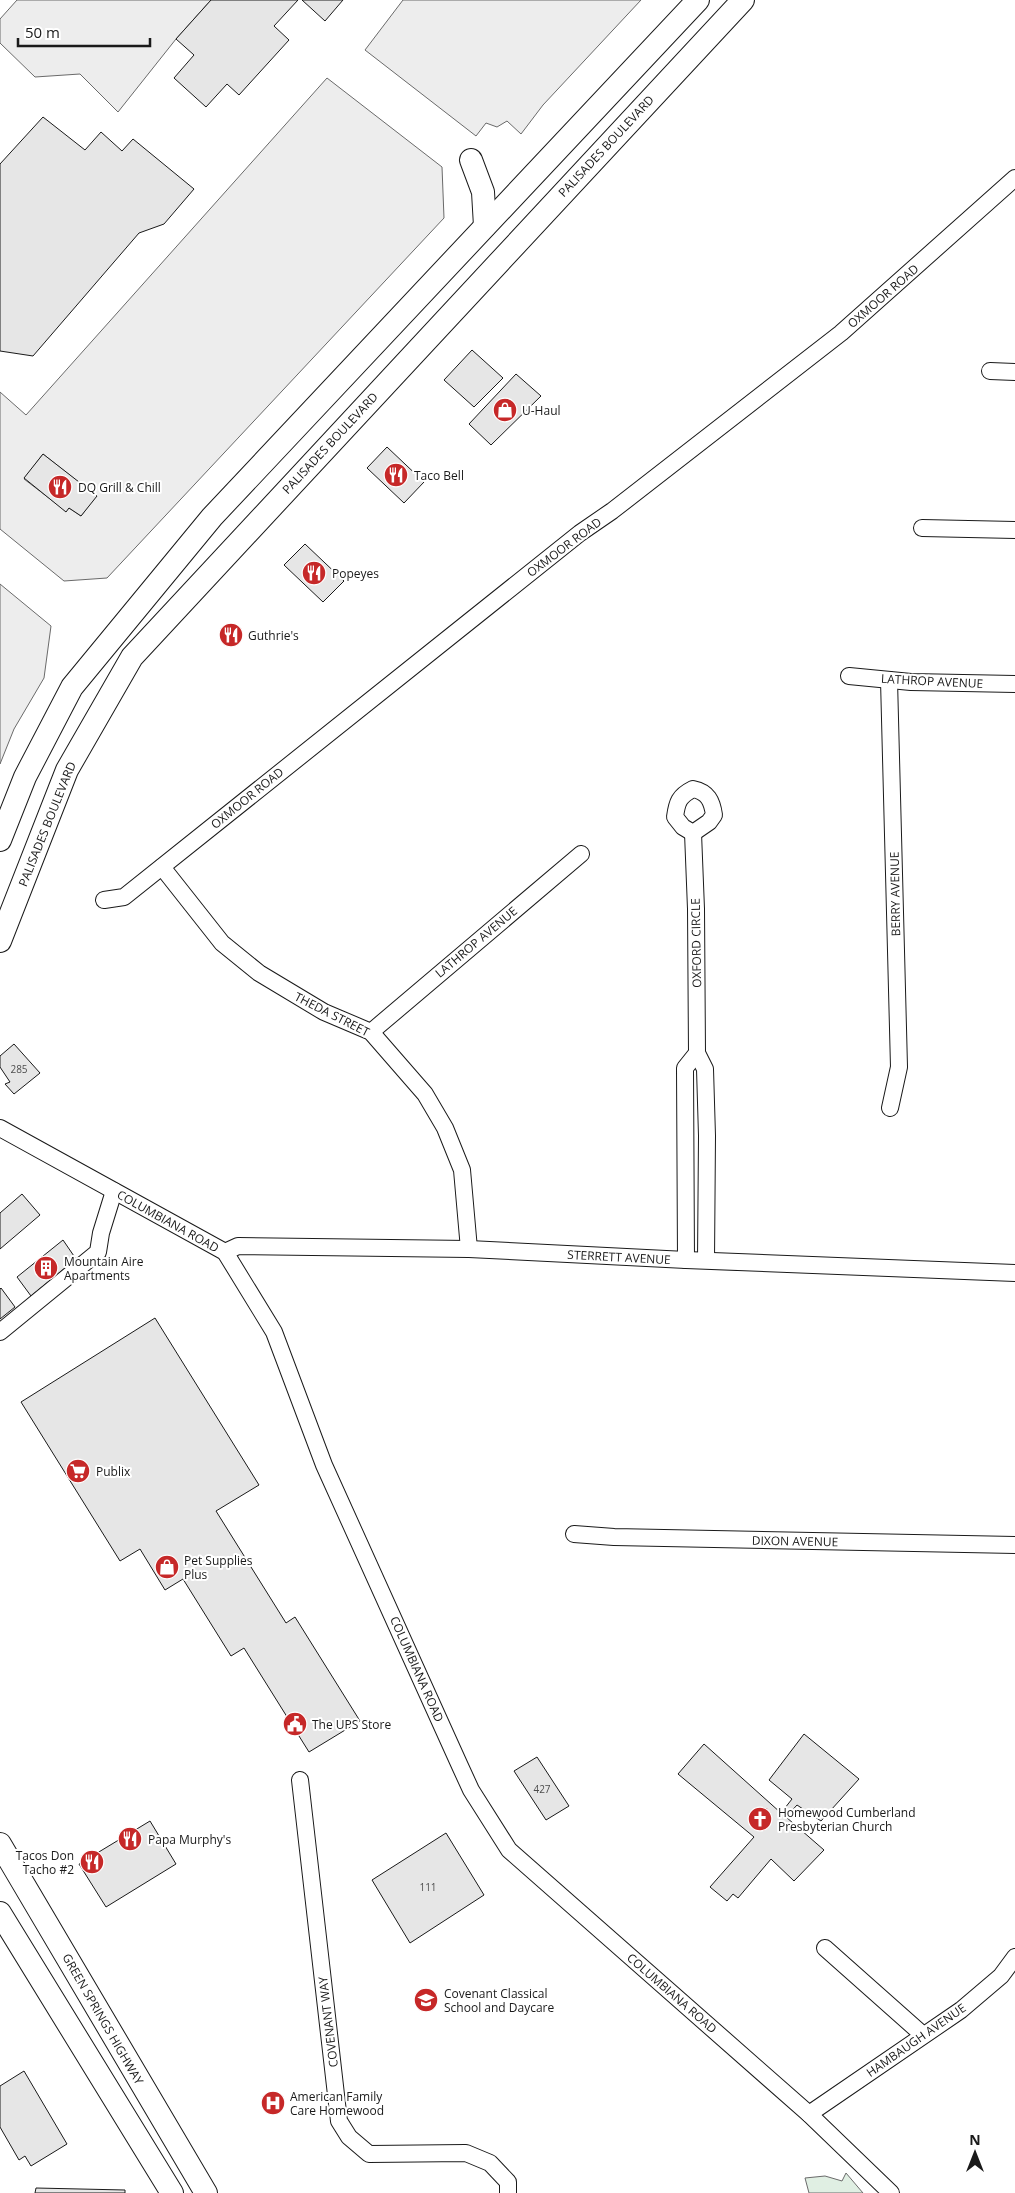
<svg xmlns="http://www.w3.org/2000/svg" width="1015" height="2193" viewBox="0 0 1015 2193" font-family="'Open Sans',sans-serif">
<style>
.green{fill:#e0efe3;stroke:#6a6a6a}
.parking{fill:#ededed;stroke:#6a6a6a;fill-rule:evenodd}
.building{fill:#e6e6e6;stroke:#1a1a1a}
.lines{fill:none;stroke-linecap:round;stroke-linejoin:round}
.minor-casing{stroke:#1a1a1a;stroke-width:18}
.secondary-casing{stroke:#1a1a1a;stroke-width:24}
.minor{stroke:#fff;stroke-width:16}
.secondary{stroke:#fff;stroke-width:22}
.labels{text-anchor:middle;dominant-baseline:central;stroke-width:4;stroke-linejoin:round;paint-order:stroke}
.number-label{font-size:10px;fill:#4d4d4d}
.street-label{font-size:12px;fill:#1a1a1a;stroke:#fff}
.poi-label{font-size:12px;fill:#1a1a1a;stroke:#fff;text-anchor:start}
</style>
<rect width="100%" height="100%" fill="#fff"/>
<polygon class="green" points="846,2173 863,2193 809,2193 805,2178 825,2176 842,2181"/>
<g class="parking">
<polygon points="17,0 211,0 176,39 118,112 80,74 35,77 0,43 0,19"/>
<polygon points="403,0 641,0 543,105 521,134 507,121 497,127 486,123 476,136 365,50"/>
<path d="M327,78L442,167L444,218L107,578L64,581L0,529V392L26,415ZM43,454L96,496L81,516L69,508L66,511L24,479Z"/>
<polygon points="0,584 51,626 44,678 14,729 0,764"/>
</g>
<g class="building">
<polygon points="211,0 298,0 274,26 289,40 239,95 227,84 206,107 174,78 194,55 176,39"/>
<polygon points="302,0 343,0 325,21"/>
<polygon points="43,117 85,150 101,132 122,151 133,139 194,189 164,224 139,233 33,356 0,351 0,164"/>
<polygon points="472,350 503,378 474,407 444,380"/>
<polygon points="516,374 541,396 491,445 469,424"/>
<polygon points="387,447 424,482 404,503 367,468"/>
<polygon points="43,454 97,496 81,516 69,508 66,512 24,478"/>
<polygon points="305,544 344,581 323,602 284,565"/>
<polygon points="14,1044 40,1073 14,1094 5,1084 10,1082 0,1067 0,1056"/>
<polygon points="22,1194 40,1215 0,1249 0,1213"/>
<polygon points="63,1240 76,1259 31,1296 17,1277"/>
<polygon points="1,1288 15,1307 0,1319 0,1289"/>
<polygon points="155,1318 259,1485 216,1511 286,1623 295,1617 360,1721 309,1752 244,1648 231,1656 183,1579 165,1590 140,1549 120,1561 21,1402"/>
<polygon points="804,1734 859,1779 821,1821 797,1805 786,1817 824,1850 794,1881 771,1859 738,1898 733,1894 727,1901 710,1887 754,1837 678,1774 704,1744 781,1813 792,1799 769,1780"/>
<polygon points="537,1757 569,1806 546,1820 514,1771"/>
<polygon points="150,1821 176,1864 106,1907 79,1864"/>
<polygon points="446,1833 484,1895 410,1943 372,1880"/>
<polygon points="24,2071 67,2144 31,2166 25,2156 19,2160 0,2127 0,2086"/>
<polygon points="36,2188 125,2190 125,2193 35,2193"/>
</g>
<g class="lines">
<g class="minor-casing">
<g id="minor">
<polyline points="990,371 1015,372"/>
<polyline points="922,528 1015,530"/>
<polyline points="849,676 911,682 1015,684"/>
<polyline points="889,680 899,1067 890,1108"/>
<path d="M693,789C708,792 712,801 714,815L709,822L693,833L683,827L675,817C677,802 679,796 693,789Z"/>
<polyline points="693,833 696,909 697,1053 705,1069 707,1136 706,1260"/>
<polyline points="162,867 222,943 259,973 324,1012 371,1032 425,1094 445,1128 462,1170 469,1249"/>
<polyline points="104,900 124,897 580,533 612,511 841,333 1015,178"/>
<polyline points="371,1032 581,854"/>
<polyline points="0,1128 225,1252 274,1332 324,1465 460,1766 471,1790 509,1850 809,2114 891,2193"/>
<polyline points="225,1252 238,1246 469,1249 686,1260 1015,1273"/>
<polyline points="686,1260 685,1068 697,1053"/>
<polyline points="0,1332 98,1252 101,1233 114,1191"/>
<polyline points="574,1534 614,1537 1015,1545"/>
<polyline points="300,1780 339,2121 349,2137 369,2154 466,2153 490,2163 508,2182 508,2193"/>
<polyline points="825,1948 923,2035"/>
<polyline points="809,2114 961,2010 1001,1976 1015,1957"/>
</g>
</g>
<g class="secondary-casing">
<g id="secondary">
<polyline points="471,160 483,192 485,226"/>
<polyline points="0,840 25,777 72,687 212,517 698,0"/>
<polyline points="0,941 67,770 132,657 743,0"/>
<polyline points="0,1844 206,2193"/>
<polyline points="0,1913 172,2193"/>
</g>
</g>
<use href="#minor" class="minor"/>
<use href="#secondary" class="secondary"/>
</g>
<defs>
<g id="shop-disc" transform="scale(1.25)"><circle r="9.5" fill="#c62828" stroke="#fff"/><path d="M-5-2.5h2.3a2.7 3.5 0 0 1 5.4 0H5L5.5 6h-11ZM-1.5-2.5h3a1.5 2.3 0 0 0-3 0Z" fill="#fff"/></g>
<g id="restaurant-disc" transform="scale(1.25)"><circle r="9.5" fill="#c62828" stroke="#fff"/><path d="M-5-6h1v4h1v-4h1v4h1v-4h1v5L-1.5 .5V6h-2V.5L-5-1ZM5-6V6H3V1.5H1.5Q1.5-4 5-6Z" fill="#fff"/></g>
<g id="building-disc" transform="scale(1.25)"><circle r="9.5" fill="#c62828" stroke="#fff"/><path d="M-4-6H4V6H1V3H-1V6H-4ZM-2.5-4.3h1.7v1.8h-1.7ZM.8-4.3h1.7v1.8H.8ZM-2.5-1h1.7V.8h-1.7ZM.8-1h1.7V.8H.8Z" fill="#fff"/></g>
<g id="supermarket-disc" transform="scale(1.25)"><circle r="9.5" fill="#c62828" stroke="#fff"/><path d="M-6-5.5h2.5l.6 2H6L4.5 2H-2.5L-4.4-4H-6ZM-1.5 3.2a1.3 1.3 0 1 0 .1 0ZM3 3.2a1.3 1.3 0 1 0 .1 0Z" fill="#fff"/></g>
<g id="civic-disc" transform="scale(1.25)"><circle r="9.5" fill="#c62828" stroke="#fff"/><path d="M-.6-6.5H3V-4.5H.6V-3L4-1V1h2V6H-6V1h2V-1L-.6-3ZM-1.2 2.5V6h2.4V2.5Z" fill="#fff"/></g>
<g id="church-disc" transform="scale(1.25)"><circle r="9.5" fill="#c62828" stroke="#fff"/><path d="M-1.2-6h2.4v3.5h3.3v2.4h-3.3V6h-2.4V-.1h-3.3v-2.4h3.3Z" fill="#fff"/></g>
<g id="school-disc" transform="scale(1.25)"><circle r="9.5" fill="#c62828" stroke="#fff"/><path d="M0-5L7-2L0 1L-7-2ZM-4 1L0 2.5L4 1V4Q0 6-4 4Z" fill="#fff"/></g>
<g id="hospital-disc" transform="scale(1.25)"><circle r="9.5" fill="#c62828" stroke="#fff"/><path d="M-5-5h3v3.5h4V-5h3V5h-3V1.5h-4V5h-3Z" fill="#fff"/></g>
</defs>
<g fill-rule="evenodd">
<use href="#shop-disc" x="505" y="410"/>
<use href="#restaurant-disc" x="396" y="475"/>
<use href="#restaurant-disc" x="60" y="487"/>
<use href="#restaurant-disc" x="314" y="573"/>
<use href="#restaurant-disc" x="231" y="635"/>
<use href="#building-disc" x="46" y="1268"/>
<use href="#supermarket-disc" x="78" y="1471"/>
<use href="#shop-disc" x="167" y="1567"/>
<use href="#civic-disc" x="295" y="1724"/>
<use href="#church-disc" x="760" y="1819"/>
<use href="#restaurant-disc" x="130" y="1839"/>
<use href="#restaurant-disc" x="92" y="1862"/>
<use href="#school-disc" x="426" y="2000"/>
<use href="#hospital-disc" x="273" y="2103"/>
</g>
<g class="labels">
<g class="number-label">
<text x="19" y="1069">285</text>
<text x="542" y="1789">427</text>
<text x="428" y="1887">111</text>
</g>
<g class="street-label">
<text transform="translate(606 146) rotate(-47)">PALISADES BOULEVARD</text>
<text transform="translate(883 296) rotate(-41)">OXMOOR ROAD</text>
<text transform="translate(330 443) rotate(-47)">PALISADES BOULEVARD</text>
<text transform="translate(564 547) rotate(-37)">OXMOOR ROAD</text>
<text transform="translate(932 681) rotate(3)">LATHROP AVENUE</text>
<text transform="translate(247 798) rotate(-39)">OXMOOR ROAD</text>
<text transform="translate(47 824) rotate(-68)">PALISADES BOULEVARD</text>
<text transform="translate(895 894) rotate(-91)">BERRY AVENUE</text>
<text transform="translate(476 942) rotate(-40)">LATHROP AVENUE</text>
<text transform="translate(696 943) rotate(-91)">OXFORD CIRCLE</text>
<text transform="translate(332 1014) rotate(27)">THEDA STREET</text>
<text transform="translate(168 1221) rotate(29)">COLUMBIANA ROAD</text>
<text transform="translate(619 1257) rotate(3)">STERRETT AVENUE</text>
<text transform="translate(795 1541) rotate(1)">DIXON AVENUE</text>
<text transform="translate(417 1669) rotate(66)">COLUMBIANA ROAD</text>
<text transform="translate(672 1993) rotate(41)">COLUMBIANA ROAD</text>
<text transform="translate(103 2019) rotate(60)">GREEN SPRINGS HIGHWAY</text>
<text transform="translate(328 2022) rotate(-97)">COVENANT WAY</text>
<text transform="translate(916 2040) rotate(-35)">HAMBAUGH AVENUE</text>
</g>
<g class="poi-label">
<text x="522" y="410">U-Haul</text>
<text x="414" y="475">Taco Bell</text>
<text x="78" y="487">DQ Grill &amp; Chill</text>
<text x="332" y="573">Popeyes</text>
<text x="248" y="635">Guthrie's</text>
<text x="64" y="1261">Mountain Aire<tspan x="64" dy="14">Apartments</tspan></text>
<text x="96" y="1471">Publix</text>
<text x="184" y="1560">Pet Supplies<tspan x="184" dy="14">Plus</tspan></text>
<text x="312" y="1724">The UPS Store</text>
<text x="778" y="1812">Homewood Cumberland<tspan x="778" dy="14">Presbyterian Church</tspan></text>
<text x="148" y="1839">Papa Murphy's</text>
<text x="74" y="1855" text-anchor="end">Tacos Don<tspan x="74" dy="14">Tacho #2</tspan></text>
<text x="444" y="1993">Covenant Classical<tspan x="444" dy="14">School and Daycare</tspan></text>
<text x="290" y="2096">American Family<tspan x="290" dy="14">Care Homewood</tspan></text>
</g>
</g>
<g transform="translate(975 2153)" stroke="#ffffff" stroke-width="4" paint-order="stroke">
<path d="M0-4L9 19L0 12L-9 19Z" fill="#1a1a1a"/>
<text y="-8" font-size="14" font-weight="bold" text-anchor="middle" fill="#1a1a1a">N</text>
</g>
<path d="M18 38v8h132v-8" fill="none" stroke="#1a1a1a" stroke-width="2.5"/>
<text x="25" y="38" font-size="15" fill="#1a1a1a" stroke="#ffffff" stroke-width="4" paint-order="stroke">50 m</text>
</svg>
